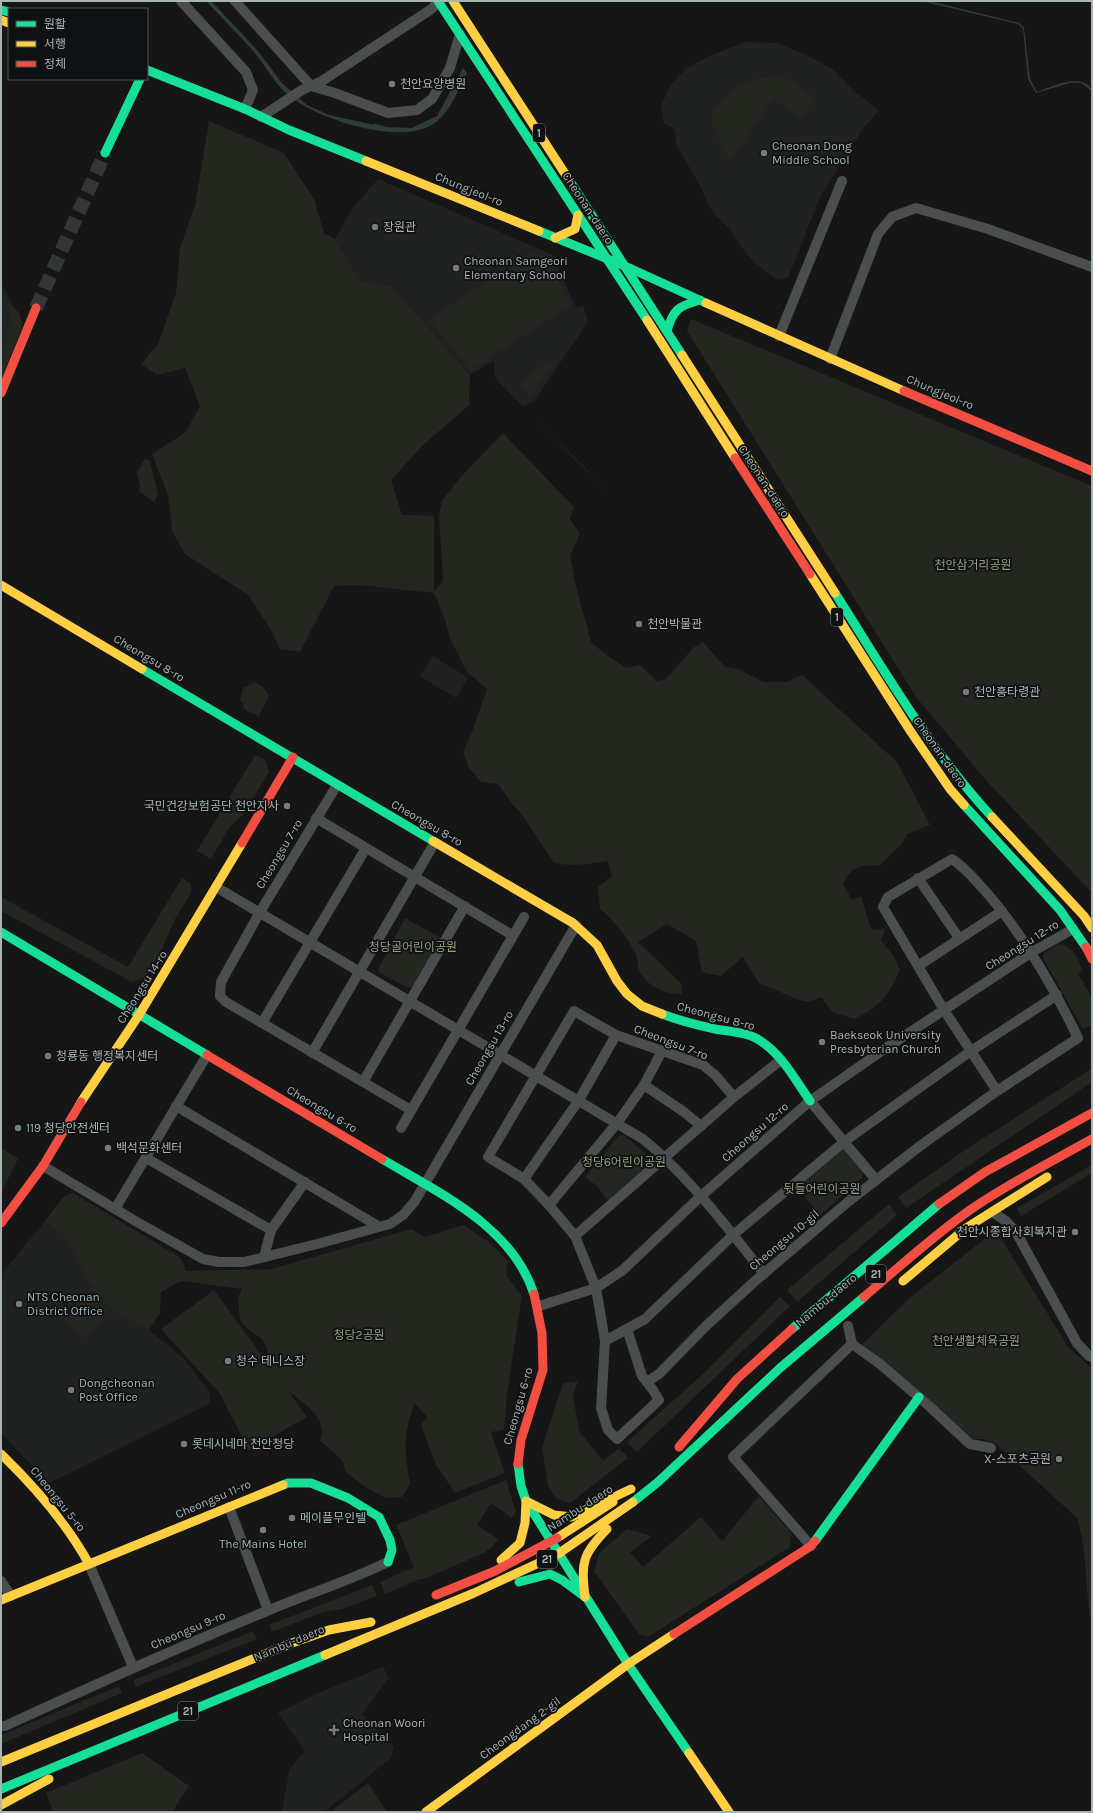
<svg xmlns="http://www.w3.org/2000/svg" width="1093" height="1813" viewBox="0 0 1093 1813" font-family="Karla,'Noto Sans KR',sans-serif">
<style>
.built{fill:#202121}
.green{fill:#242620}
.water{fill:#2f3d39}
.lines{fill:none;stroke-linecap:round;stroke-linejoin:round}
.stream{stroke:#2f3d39;stroke-width:2.5}
.secondary-tunnel{stroke:#333636;stroke-width:14;stroke-dasharray:14 7;stroke-linecap:butt}
.street{stroke:#4a4e4e;stroke-width:10}
.fast{stroke:#16e098;stroke-width:9}
.slow{stroke:#ffcf43;stroke-width:9}
.jam{stroke:#f24e42;stroke-width:9}
.poi-dot{fill:#747e7d;stroke:#101112;stroke-width:1.5}
.labels{text-anchor:middle;dominant-baseline:central;stroke-width:3.5;stroke-linejoin:round;paint-order:stroke}
.shield{fill:#101112;stroke:#7a8484;stroke-width:1}
.shield-label{font-size:11px;font-weight:bold;fill:#a7b6b5}
.poi-label{font-size:12px;fill:#a7b6b5;stroke:#101112;text-anchor:start}
.street-label{font-size:12px;fill:#a7b6b5;stroke:#101112}
.park-label{font-size:12px;fill:#95a07f;stroke:#101112}
</style>
<rect width="100%" height="100%" fill="#161616"/>
<g class="built">
<polygon points="746,42 777,43 808,56 832,69 854,91 879,110 862,130 820,197 788,278 777,280 754,262 741,247 731,230 716,216 707,203 701,187 676,145 675,130 664,123 661,106 671,84 687,68 709,56"/>
<polygon points="378,179 553,255 576,308 583,305 588,322 534,401 523,407 612,494 576,461 495,378 494,360 470,375 392,286 360,280 335,239 353,208"/>
<polygon points="1,283 23,324 1,381"/>
<polygon points="433,656 468,678 456,698 420,676"/>
<polygon points="45,1221 65,1237 113,1312 149,1330 184,1359 209,1391 211,1403 49,1483 1,1433 1,1275"/>
<polygon points="383,1667 389,1678 362,1714 394,1747 391,1758 324,1812 282,1812 289,1770 305,1751 278,1713 321,1692"/>
</g>
<g class="green">
<polygon points="782,76 796,83 816,98 801,119 773,99 730,163 711,123 714,109 731,89 758,78"/>
<path d="M209,121L284,153L314,199L324,233L335,239L360,280L392,286L470,375L469,405L424,444L391,480L402,515L434,516V592L443,581L439,516L442,501L459,479L503,433L574,507L570,519L580,534L570,556L575,582L591,642L604,653L626,668L640,665L657,681L666,679L693,648L703,642L725,667L738,669L764,682H787L802,675L897,762L930,825L907,834L902,844L880,865C861,866 853,864 843,884L852,900L861,896L871,929L877,930L885,928L881,940L893,955L900,970C888,997 881,1006 854,1019L832,1012L821,997L809,1002L799,1000L759,983L743,957L721,976L702,972L696,941L667,924L638,942L681,983L682,994C666,996 645,985 639,970C637,965 638,959 636,955C629,939 613,919 600,909L598,887L612,876L608,861C587,864 576,867 554,863L521,813L512,804L498,784L481,782L469,768L463,752L472,732L487,689L467,672L450,639L445,620L434,593L359,585L334,586L300,652L280,649L270,628L248,595L185,554L172,531L168,495L152,454L186,432L200,406L185,368L157,375L141,364L158,344L176,293L180,248L195,205Z"/>
<polygon points="532,252 550,259 571,307 560,312 470,371 429,319"/>
<path d="M9,302L19,313L23,324L1,381V345L8,343L5,330C12,324 13,317 7,310V304Z"/>
<polygon points="691,319 1092,486 1092,893 985,779 916,697 687,331"/>
<polygon points="550,359 554,365 529,397 519,384"/>
<polygon points="145,459 150,461 158,495 154,502 139,491 140,486 137,472"/>
<path d="M255,682L263,687L268,694V698L258,717L256,714C250,713 248,712 243,708L244,704L240,701L243,688Z"/>
<polygon points="255,755 265,759 269,772 243,815 230,827 211,859 197,851"/>
<polygon points="182,878 191,884 191,893 175,919 163,947 149,972 144,978 132,982 1,911 1,897 128,967"/>
<polygon points="405,918 443,939 414,987 408,988 380,973 378,969"/>
<path d="M1058,944C1073,945 1076,957 1083,970L1078,973L1092,998V1024L1083,1029L1043,958L1044,953Z"/>
<polygon points="1092,1066 1092,1082 906,1208 898,1197 965,1150 1091,1069"/>
<polygon points="624,1135 651,1158 651,1164 609,1202 597,1186 585,1177 618,1136"/>
<polygon points="1,1148 18,1159 1,1193"/>
<polygon points="842,1148 846,1148 863,1171 862,1178 820,1215 796,1187"/>
<polygon points="1092,1165 1092,1173 1021,1216 1017,1208"/>
<path d="M73,1193L181,1258L186,1271L271,1269L411,1229L425,1237L463,1225L489,1242L508,1262L506,1275L522,1296L507,1394L504,1430L491,1432L505,1473L455,1493L436,1465L421,1425L427,1417L415,1403C402,1433 405,1454 410,1484L402,1497L386,1498L365,1487L345,1471L343,1462L334,1452L320,1441C329,1418 303,1403 288,1391L307,1417L249,1450L220,1394L161,1329L214,1290L271,1368L267,1349L262,1339L247,1328L240,1320L238,1298L242,1289L181,1281L161,1292L160,1313L149,1330L113,1312L86,1278L65,1237L45,1221L63,1197Z"/>
<polygon points="889,1204 897,1215 797,1302 787,1290"/>
<path d="M996,1230L1068,1347L1092,1368V1626C1084,1591 1088,1551 1077,1518L995,1443L983,1439H970L861,1345L912,1296Z"/>
<polygon points="85,1293 109,1311 85,1339 63,1320"/>
<polygon points="780,1297 790,1306 637,1452 627,1442 704,1373"/>
<polygon points="578,1381 573,1396 579,1431 603,1461 619,1448 628,1458 570,1503 557,1499 548,1486 542,1448 563,1383"/>
<polygon points="506,1480 516,1512 512,1518 491,1503 477,1525 498,1539 492,1547 484,1553 424,1579 420,1579 385,1594 380,1582 414,1567 396,1525"/>
<polygon points="759,1496 791,1533 790,1547 648,1637 639,1634 594,1571 600,1552 627,1529 652,1536 630,1552 643,1567 701,1517 722,1541"/>
<polygon points="372,1585 377,1596 342,1609 323,1612 272,1632 269,1625"/>
<polygon points="253,1631 257,1639 135,1687 134,1680"/>
<polygon points="119,1686 122,1693 1,1744 1,1735"/>
<polygon points="142,1753 189,1786 172,1812 53,1812 46,1793"/>
<polygon points="368,1783 387,1812 330,1812"/>
</g>
<g class="water">
<path d="M206,1H211L258,51L282,83L291,91L307,105L329,115L384,127L412,128L437,116L463,68L467,73C459,89 451,110 436,122C404,148 316,119 288,95C274,83 266,66 254,52C239,35 222,18 206,1Z"/>
<path d="M921,1H929L1019,23L1024,28L1030,79L1037,92C1049,87 1086,71 1092,91L1081,83H1070L1036,93L1028,79L1023,29L1018,24Z"/>
</g>
<g class="lines">
<polyline class="stream" points="374,125 386,128"/>
<polyline class="secondary-tunnel" points="36,308 105,153"/>
<g class="street">
<polyline points="181,1 246,72 253,90 245,109"/>
<polyline points="235,1 311,86 335,93 388,113 417,110 432,99 450,68 460,34"/>
<polyline points="261,117 302,90 322,81 430,10 439,2"/>
<polyline points="779,336 842,181"/>
<polyline points="830,359 878,234 892,217 916,208 988,229 1092,267"/>
<polyline points="337,785 260,912 221,982 220,996 226,1002 262,1023 411,1110"/>
<polyline points="316,818 512,935"/>
<polyline points="918,878 959,938"/>
<path d="M216,887L643,1139C688,1176 728,1228 764,1274"/>
<polyline points="918,966 1002,911"/>
<polyline points="262,1023 366,848"/>
<polyline points="312,1053 435,842"/>
<polyline points="363,1082 465,906"/>
<polyline points="644,1085 684,1112 701,1126"/>
<polyline points="810,1101 876,1180"/>
<polyline points="176,1106 378,1226"/>
<polyline points="401,1128 524,917"/>
<polyline points="146,1158 271,1230"/>
<polyline points="43,1166 137,1222 203,1259 219,1262 244,1262 317,1244 390,1224 403,1215 415,1201 576,925"/>
<polyline points="524,1179 579,1100 616,1035"/>
<polyline points="549,1205 618,1122 644,1085 662,1051"/>
<polyline points="115,1209 207,1055"/>
<polyline points="992,1212 1006,1221 1016,1232 1077,1343 1089,1356 1092,1357"/>
<polyline points="575,1236 734,1097 781,1060"/>
<polyline points="264,1257 271,1230 305,1182"/>
<polyline points="539,1306 596,1288 623,1270 700,1197 810,1101 883,1050 1032,952 1073,929"/>
<polyline points="848,1326 852,1344 880,1364 929,1406 970,1444 991,1448"/>
<polyline points="627,1329 642,1376 653,1390 659,1400 617,1439 608,1430 601,1408 605,1341 596,1288 575,1236 549,1205 524,1179 488,1157 574,1011 616,1035 703,1065 715,1075 734,1097"/>
<polyline points="605,1341 645,1319 733,1235 845,1141 971,1051 1057,995"/>
<path d="M647,1382L659,1374L707,1325L754,1282L849,1201L920,1146L997,1091L1078,1038C1053,986 1025,937 987,893C976,881 966,868 952,859L888,897L883,907L944,1010L997,1091"/>
<polyline points="229,1507 268,1610"/>
<polyline points="811,1546 733,1457 852,1344"/>
<polyline points="89,1564 133,1667"/>
<polyline points="1,1581 11,1596"/>
<path d="M1,1726H5C92,1686 179,1647 267,1611C307,1594 349,1581 388,1562"/>
</g>
<g class="fast">
<polyline points="438,1 647,320"/>
<polyline points="1,10 9,12"/>
<polyline points="147,70 245,109 289,130 366,161"/>
<polyline points="105,153 140,79"/>
<polyline points="571,183 682,355"/>
<polyline points="539,231 625,266 706,303"/>
<path d="M667,331C673,309 679,306 700,300"/>
<path d="M835,593C884,670 930,750 992,817"/>
<polyline points="142,669 433,841"/>
<polyline points="964,805 1060,910 1092,956"/>
<polyline points="1,932 207,1055"/>
<path d="M662,1014C680,1021 697,1025 715,1029C731,1032 749,1032 762,1042C783,1056 796,1081 810,1101"/>
<path d="M382,1159C439,1193 512,1226 534,1294"/>
<polyline points="792,1329 939,1204"/>
<polyline points="518,1464 521,1486 526,1501 628,1664 689,1753"/>
<polyline points="283,1485 288,1483 311,1483 348,1498 379,1517 390,1540 392,1550 388,1562"/>
<polyline points="633,1502 658,1482 780,1368 864,1297"/>
<polyline points="815,1541 919,1397"/>
<polyline points="519,1582 550,1574 562,1580 585,1597"/>
<polyline points="1,1789 325,1655"/>
</g>
<g class="slow">
<polyline points="453,1 571,183"/>
<polyline points="1,20 9,23"/>
<polyline points="366,161 539,231"/>
<polyline points="555,238 575,229 578,215"/>
<polyline points="706,303 904,391"/>
<polyline points="647,320 735,458"/>
<polyline points="682,355 835,593"/>
<polyline points="810,574 911,732 950,789 964,805"/>
<polyline points="1,585 142,669"/>
<polyline points="992,817 1084,916 1092,928"/>
<polyline points="433,841 573,923 597,945 617,981 627,994 642,1006 662,1014"/>
<polyline points="81,1102 139,1015 242,843"/>
<polyline points="903,1281 966,1228 1047,1177"/>
<path d="M1,1454C35,1487 66,1522 89,1564"/>
<polyline points="557,1538 613,1502"/>
<polyline points="501,1560 520,1543 525,1523 526,1501 554,1515 572,1517 631,1489"/>
<path d="M585,1597C581,1562 582,1555 607,1529"/>
<polyline points="1,1600 283,1485"/>
<polyline points="325,1655 474,1593 558,1554 633,1502"/>
<polyline points="689,1753 729,1812"/>
<polyline points="1,1762 292,1643 329,1630 371,1622"/>
<polyline points="1,1805 49,1779"/>
<polyline points="426,1812 628,1664 674,1634"/>
</g>
<g class="jam">
<polyline points="904,391 1092,471"/>
<polyline points="1,393 36,308"/>
<polyline points="735,458 810,574"/>
<polyline points="242,843 293,757"/>
<polyline points="1086,947 1092,959"/>
<polyline points="207,1055 382,1159"/>
<polyline points="939,1204 985,1172 1092,1113"/>
<polyline points="1,1223 43,1166 81,1102"/>
<path d="M864,1297C899,1267 933,1236 970,1210C1009,1183 1051,1162 1092,1139"/>
<polyline points="679,1447 737,1379 792,1329"/>
<polyline points="518,1464 521,1440 543,1370 542,1333 534,1294"/>
<polyline points="436,1595 495,1571 557,1538"/>
<polyline points="674,1634 811,1546 815,1541"/>
</g>
</g>
<g class="poi-dot">
<circle cx="392" cy="84" r="4"/>
<circle cx="764" cy="153" r="4"/>
<circle cx="375" cy="227" r="4"/>
<circle cx="456" cy="268" r="4"/>
<circle cx="639" cy="624" r="4"/>
<circle cx="966" cy="692" r="4"/>
<circle cx="287" cy="806" r="4"/>
<circle cx="822" cy="1042" r="4"/>
<circle cx="48" cy="1056" r="4"/>
<circle cx="18" cy="1128" r="4"/>
<circle cx="108" cy="1148" r="4"/>
<circle cx="1075" cy="1232" r="4"/>
<circle cx="19" cy="1304" r="4"/>
<circle cx="228" cy="1361" r="4"/>
<circle cx="71" cy="1390" r="4"/>
<circle cx="184" cy="1444" r="4"/>
<circle cx="1059" cy="1459" r="4"/>
<circle cx="292" cy="1518" r="4"/>
<circle cx="263" cy="1530" r="4"/>
<path d="M332 1724h4v4h4v4h-4v4h-4v-4h-4v-4h4z"/>
</g>
<g class="labels">
<g class="shield">
<rect x="533" y="124" width="12" height="18" rx="3"/>
<rect x="831" y="608" width="12" height="18" rx="3"/>
<rect x="866" y="1265" width="20" height="18" rx="3"/>
<rect x="537" y="1550" width="20" height="18" rx="3"/>
<rect x="178" y="1702" width="20" height="18" rx="3"/>
</g>
<g class="shield-label">
<text x="539" y="133">1</text>
<text x="837" y="617">1</text>
<text x="876" y="1274">21</text>
<text x="547" y="1559">21</text>
<text x="188" y="1711">21</text>
</g>
<g class="poi-label">
<text x="400" y="84">천안요양병원</text>
<text x="772" y="146">Cheonan Dong<tspan x="772" dy="14">Middle School</tspan></text>
<text x="383" y="227">장원관</text>
<text x="464" y="261">Cheonan Samgeori<tspan x="464" dy="14">Elementary School</tspan></text>
<text x="647" y="624">천안박물관</text>
<text x="974" y="692">천안흥타령관</text>
<text x="279" y="806" text-anchor="end">국민건강보험공단 천안지사</text>
<text x="830" y="1035">Baekseok University<tspan x="830" dy="14">Presbyterian Church</tspan></text>
<text x="56" y="1056">청룡동 행정복지센터</text>
<text x="26" y="1128">119 청당안전센터</text>
<text x="116" y="1148">백석문화센터</text>
<text x="1067" y="1232" text-anchor="end">천안시종합사회복지관</text>
<text x="27" y="1297">NTS Cheonan<tspan x="27" dy="14">District Office</tspan></text>
<text x="236" y="1361">청수 테니스장</text>
<text x="79" y="1383">Dongcheonan<tspan x="79" dy="14">Post Office</tspan></text>
<text x="192" y="1444">롯데시네마 천안청당</text>
<text x="1051" y="1459" text-anchor="end">X-스포츠공원</text>
<text x="300" y="1518">메이플무인텔</text>
<text x="263" y="1544" text-anchor="middle">The Mains Hotel</text>
<text x="343" y="1723">Cheonan Woori<tspan x="343" dy="14">Hospital</tspan></text>
</g>
<g class="street-label">
<text transform="translate(469 189) rotate(22)">Chungjeol-ro</text>
<text transform="translate(588 208) rotate(57)">Cheonan-daero</text>
<text transform="translate(940 392) rotate(23)">Chungjeol-ro</text>
<text transform="translate(764 481) rotate(57)">Cheonan-daero</text>
<text transform="translate(149 658) rotate(31)">Cheongsu 8-ro</text>
<text transform="translate(940 752) rotate(55)">Cheonan-daero</text>
<text transform="translate(427 823) rotate(30)">Cheongsu 8-ro</text>
<text transform="translate(279 854) rotate(-59)">Cheongsu 7-ro</text>
<text transform="translate(1022 945) rotate(-32)">Cheongsu 12-ro</text>
<text transform="translate(142 987) rotate(-58)">Cheongsu 14-ro</text>
<text transform="translate(716 1016) rotate(15)">Cheongsu 8-ro</text>
<text transform="translate(671 1042) rotate(21)">Cheongsu 7-ro</text>
<text transform="translate(489 1048) rotate(-60)">Cheongsu 13-ro</text>
<text transform="translate(322 1109) rotate(31)">Cheongsu 6-ro</text>
<text transform="translate(755 1132) rotate(-41)">Cheongsu 12-ro</text>
<text transform="translate(784 1240) rotate(-40)">Cheongsu 10-gil</text>
<text transform="translate(826 1300) rotate(-40)">Nambu-daero</text>
<text transform="translate(518 1406) rotate(-74)">Cheongsu 6-ro</text>
<text transform="translate(58 1499) rotate(51)">Cheongsu 5-ro</text>
<text transform="translate(213 1499) rotate(-23)">Cheongsu 11-ro</text>
<text transform="translate(580 1508) rotate(-33)">Nambu-daero</text>
<text transform="translate(188 1630) rotate(-23)">Cheongsu 9-ro</text>
<text transform="translate(289 1643) rotate(-23)">Nambu-daero</text>
<text transform="translate(520 1728) rotate(-36)">Cheongdang 2-gil</text>
</g>
<g class="park-label">
<text x="973" y="565">천안삼거리공원</text>
<text x="413" y="947">청당골어린이공원</text>
<text x="624" y="1162">청당6어린이공원</text>
<text x="822" y="1189">뒷들어린이공원</text>
<text x="359" y="1335">청당2공원</text>
<text x="976" y="1341">천안생활체육공원</text>
</g>
</g>
<rect width="1093" height="1813" fill="none" stroke="#a7b6b5" stroke-width="4"/>
<rect x="8" y="8" width="140" height="72" fill="#101112" stroke="#4c5353"/>
<rect x="16" y="21" width="20" height="6" fill="#16e098" stroke="#4c5353"/>
<text x="44" y="28" font-size="12" fill="#a7b6b5">원활</text>
<rect x="16" y="41" width="20" height="6" fill="#ffcf43" stroke="#4c5353"/>
<text x="44" y="48" font-size="12" fill="#a7b6b5">서행</text>
<rect x="16" y="61" width="20" height="6" fill="#f24e42" stroke="#4c5353"/>
<text x="44" y="68" font-size="12" fill="#a7b6b5">정체</text>
</svg>
